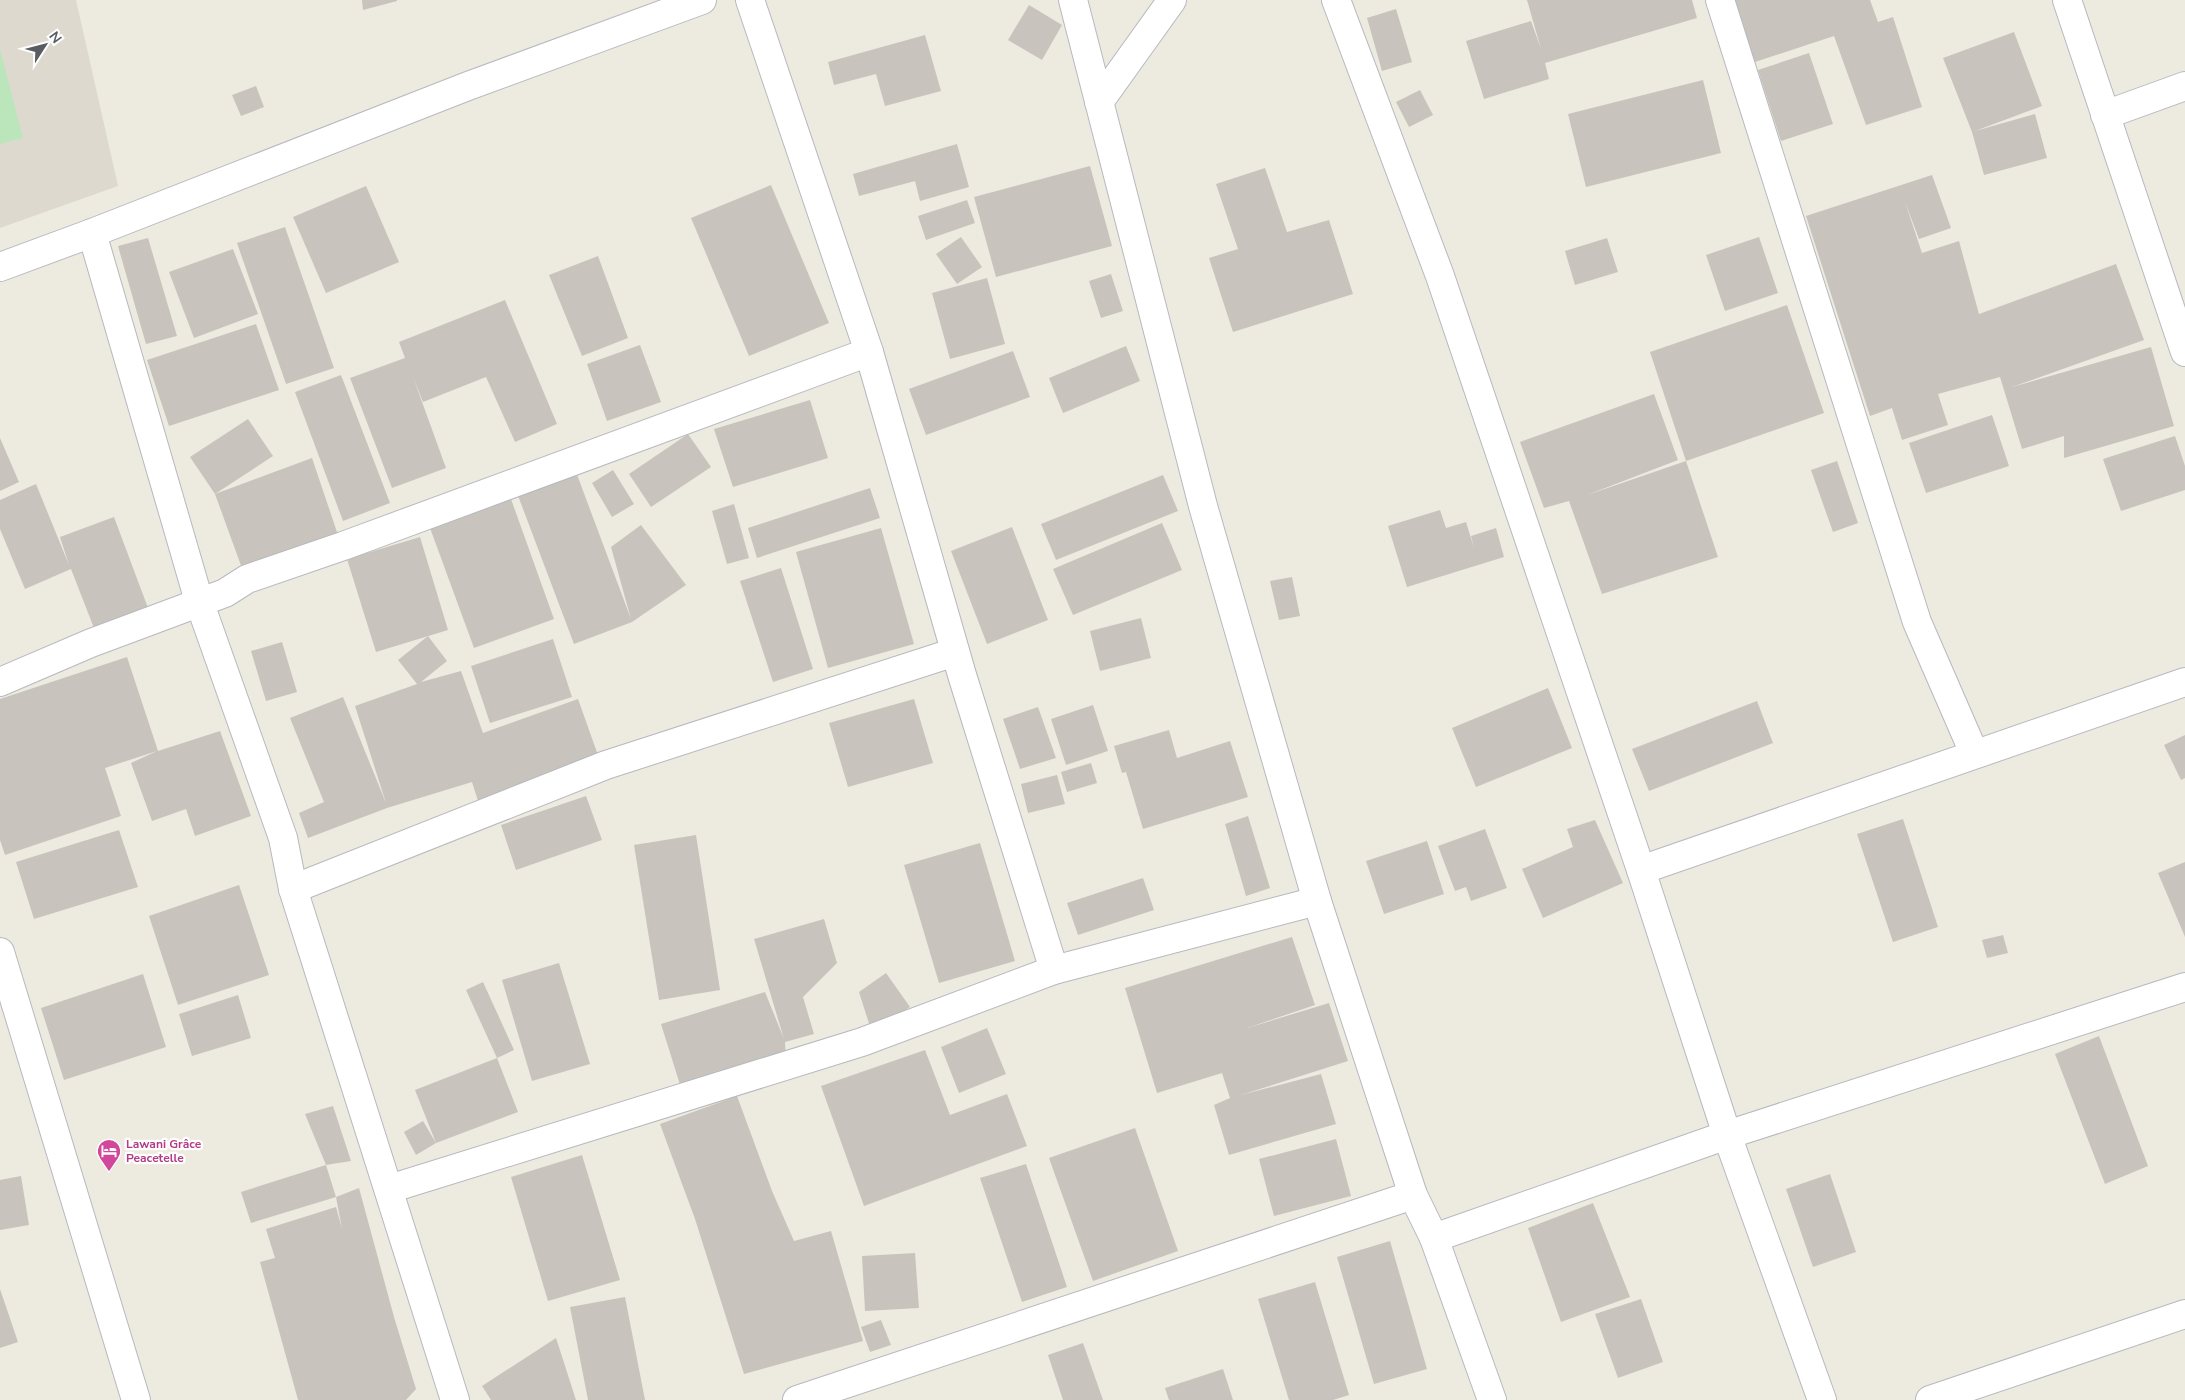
<svg xmlns="http://www.w3.org/2000/svg" width="2185" height="1400" viewBox="0 0 2185 1400" font-family="'Nunito Sans',sans-serif">
<style>
.education{fill:#ddd9cf}
.green{fill:#bbe6bb}
.building{fill:#c8c4bd}
.lines{fill:none;stroke-linecap:round;stroke-linejoin:round}
.minor-casing{stroke:#b6b9be;stroke-width:30}
.minor{stroke:#fff;stroke-width:28}
.labels{text-anchor:middle;dominant-baseline:central;stroke-width:4.5;stroke-linejoin:round;paint-order:stroke}
.hotel-label{font-size:12px;font-weight:bold;fill:#b23c85;stroke:#fff;text-anchor:start}
</style>
<rect width="100%" height="100%" fill="#edeae0"/>
<polygon class="education" points="0,0 76,0 118,186 0,228"/>
<polygon class="green" points="0,49 23,138 0,144"/>
<g class="building">
<polygon points="362,0 397,0 397,1 363,10"/>
<polygon points="1527,0 1692,0 1697,18 1545,63 1549,79 1484,99 1466,41 1531,21 1541,49"/>
<polygon points="1731,0 1870,0 1878,22 1893,17 1922,107 1866,125 1834,36 1752,63"/>
<polygon points="1029,5 1062,25 1042,60 1008,40"/>
<polygon points="1396,9 1412,62 1382,71 1367,18"/>
<polygon points="2014,32 2042,106 1975,131 2035,114 2047,158 1984,175 1972,132 1943,58"/>
<polygon points="925,35 941,91 885,106 876,74 834,85 828,62"/>
<polygon points="1809,53 1833,124 1781,141 1758,70"/>
<polygon points="1703,80 1721,153 1586,187 1568,114"/>
<polygon points="256,86 264,107 241,116 232,95"/>
<polygon points="1420,90 1433,115 1409,127 1396,102"/>
<polygon points="957,144 969,187 920,201 915,181 859,196 853,174"/>
<polygon points="1090,166 1112,246 996,277 974,197"/>
<polygon points="1265,168 1287,232 1329,220 1353,294 1233,332 1209,258 1238,249 1216,184"/>
<polygon points="1932,175 1951,228 1919,239 1905,202 1922,253 1959,241 1979,314 2116,264 2144,340 2012,387 2151,347 2174,426 2064,458 2064,436 2022,449 2000,377 1938,394 1948,425 1902,440 1892,408 1870,416 1806,216"/>
<polygon points="771,185 829,323 749,356 691,218"/>
<polygon points="366,186 399,262 326,293 293,217"/>
<polygon points="967,200 975,223 926,240 918,216"/>
<polygon points="285,227 334,368 286,384 237,243"/>
<polygon points="961,237 982,267 957,284 936,254"/>
<polygon points="1759,237 1778,293 1725,311 1706,255"/>
<polygon points="148,238 177,336 146,344 118,246"/>
<polygon points="1607,238 1618,272 1575,285 1565,251"/>
<polygon points="233,249 258,314 194,338 169,272"/>
<polygon points="598,256 628,338 582,356 549,275"/>
<polygon points="1111,274 1123,311 1101,318 1089,281"/>
<polygon points="987,278 1005,344 950,359 932,293"/>
<polygon points="505,300 557,424 515,442 486,377 423,402 413,377 446,468 392,488 350,378 405,358 399,342"/>
<polygon points="1787,305 1824,413 1686,461 1650,352"/>
<polygon points="256,324 279,390 169,426 147,360"/>
<polygon points="640,345 661,402 607,421 587,364"/>
<polygon points="1126,346 1140,381 1063,413 1049,378"/>
<polygon points="1013,351 1030,397 926,435 909,389"/>
<polygon points="341,375 390,503 343,521 295,392"/>
<polygon points="1654,394 1678,460 1587,495 1686,461 1718,557 1602,594 1569,501 1544,508 1520,442"/>
<polygon points="810,400 828,458 733,487 714,429"/>
<polygon points="1992,415 2009,466 1926,493 1909,443"/>
<polygon points="248,419 273,456 215,494 312,458 339,538 243,571 215,494 190,457"/>
<polygon points="688,434 711,467 651,507 629,474"/>
<polygon points="2175,436 2185,466 2185,490 2121,511 2103,459"/>
<polygon points="0,438 19,482 0,491"/>
<polygon points="1837,461 1858,523 1833,532 1811,470"/>
<polygon points="613,470 634,504 612,517 592,483"/>
<polygon points="576,472 631,619 611,547 641,525 686,585 632,622 574,644 517,493"/>
<polygon points="1163,475 1178,511 1056,560 1041,524"/>
<polygon points="36,484 69,565 60,537 114,517 148,608 94,628 71,569 25,589 0,529 0,500"/>
<polygon points="870,488 880,518 757,558 748,528"/>
<polygon points="511,499 554,619 474,648 430,528"/>
<polygon points="734,504 749,558 727,564 712,511"/>
<polygon points="1440,510 1446,528 1466,522 1474,548 1471,536 1496,528 1504,557 1407,587 1388,526"/>
<polygon points="1162,523 1182,570 1073,615 1053,569"/>
<polygon points="1012,527 1048,620 987,644 951,551"/>
<polygon points="881,528 914,644 828,668 796,552"/>
<polygon points="420,537 448,630 376,652 347,559"/>
<polygon points="781,568 813,669 773,682 740,581"/>
<polygon points="1292,577 1300,616 1279,620 1270,581"/>
<polygon points="1141,618 1151,658 1100,671 1090,631"/>
<polygon points="428,636 447,661 421,682 461,671 483,733 578,699 599,758 478,801 472,782 387,808 308,838 299,813 324,802 290,718 343,697 386,803 355,706 417,684 398,660"/>
<polygon points="553,639 572,697 490,723 471,666"/>
<polygon points="282,642 297,692 266,701 251,651"/>
<polygon points="127,657 158,751 220,731 251,816 195,836 186,809 152,821 131,763 157,751 105,768 121,816 5,855 0,840 0,699"/>
<polygon points="1548,688 1572,748 1476,787 1452,728"/>
<polygon points="914,699 933,763 848,787 829,723"/>
<polygon points="1757,701 1773,743 1649,791 1632,749"/>
<polygon points="1093,705 1108,751 1066,765 1051,719"/>
<polygon points="1038,707 1056,758 1020,769 1003,719"/>
<polygon points="1169,730 1177,758 1230,741 1248,797 1143,829 1126,772 1122,773 1114,746"/>
<polygon points="2185,735 2185,778 2181,780 2164,745"/>
<polygon points="1091,763 1097,783 1067,792 1061,772"/>
<polygon points="1057,775 1065,804 1028,813 1021,784"/>
<polygon points="586,796 602,840 516,870 501,825"/>
<polygon points="1248,816 1270,888 1246,896 1225,824"/>
<polygon points="1903,819 1938,927 1893,942 1857,834"/>
<polygon points="1595,820 1623,883 1543,918 1522,869 1573,847 1567,829"/>
<polygon points="1485,829 1507,888 1471,901 1466,887 1455,891 1438,846"/>
<polygon points="119,830 138,887 34,919 16,862"/>
<polygon points="696,835 720,990 659,1000 634,845"/>
<polygon points="1427,841 1444,894 1384,914 1366,861"/>
<polygon points="980,843 1015,961 939,983 904,865"/>
<polygon points="2185,862 2185,937 2158,873"/>
<polygon points="1143,878 1154,910 1078,935 1067,903"/>
<polygon points="239,885 269,975 178,1005 149,916"/>
<polygon points="824,919 837,963 803,997 814,1034 785,1042 786,1060 682,1091 661,1024 765,992 784,1039 754,939"/>
<polygon points="2003,935 2008,953 1987,958 1982,940"/>
<polygon points="1292,937 1315,1005 1247,1028 1329,1003 1348,1061 1241,1095 1321,1074 1336,1124 1229,1155 1214,1105 1230,1098 1222,1073 1157,1093 1125,988"/>
<polygon points="559,963 590,1064 532,1081 502,980"/>
<polygon points="886,973 910,1007 872,1033 859,992"/>
<polygon points="143,974 166,1047 64,1080 41,1008"/>
<polygon points="483,982 514,1050 497,1058 466,990"/>
<polygon points="238,995 251,1038 192,1056 179,1014"/>
<polygon points="987,1028 1006,1074 959,1093 941,1047"/>
<polygon points="2099,1036 2148,1166 2105,1184 2055,1054"/>
<polygon points="925,1050 950,1115 1007,1094 1027,1146 864,1206 821,1086"/>
<polygon points="497,1058 518,1112 436,1143 415,1090"/>
<polygon points="737,1096 772,1191 794,1241 831,1231 863,1341 744,1374 695,1219 660,1124"/>
<polygon points="333,1106 351,1161 326,1165 305,1114"/>
<polygon points="423,1121 436,1143 416,1155 404,1132"/>
<polygon points="1135,1128 1178,1251 1093,1281 1049,1158"/>
<polygon points="1336,1139 1351,1196 1274,1216 1259,1159"/>
<polygon points="582,1155 620,1280 548,1301 511,1177"/>
<polygon points="1026,1164 1067,1287 1022,1302 980,1178"/>
<polygon points="326,1165 336,1197 251,1223 241,1192"/>
<polygon points="1830,1174 1856,1252 1813,1267 1786,1189"/>
<polygon points="21,1176 29,1225 0,1230 0,1180"/>
<polygon points="359,1188 394,1317 416,1389 406,1400 298,1400 260,1262 275,1258 266,1229 336,1207 342,1229 336,1197"/>
<polygon points="1593,1203 1630,1297 1561,1322 1528,1228"/>
<polygon points="1390,1241 1427,1369 1374,1384 1337,1257"/>
<polygon points="915,1253 919,1308 865,1311 862,1256"/>
<polygon points="1315,1282 1349,1395 1333,1400 1289,1400 1258,1299"/>
<polygon points="0,1289 18,1342 0,1348"/>
<polygon points="625,1297 645,1400 588,1400 570,1307"/>
<polygon points="1641,1299 1663,1362 1618,1378 1595,1314"/>
<polygon points="881,1320 891,1345 870,1352 861,1327"/>
<polygon points="556,1338 576,1400 491,1400 482,1386"/>
<polygon points="1083,1343 1103,1400 1063,1400 1048,1355"/>
<polygon points="1223,1369 1233,1400 1169,1400 1165,1388"/>
</g>
<g class="lines">
<g class="minor-casing">
<g id="minor">
<polyline points="750,0 869,352 962,675 1054,970"/>
<polyline points="1073,0 1203,506 1317,901 1413,1195 1434,1238 1492,1400"/>
<polyline points="1336,0 1440,276 1641,870 1727,1135 1822,1400"/>
<polyline points="1720,0 1917,622 1974,753"/>
<polyline points="2067,0 2185,352"/>
<polyline points="1099,102 1172,0"/>
<polyline points="2105,115 2185,86"/>
<polyline points="92,233 199,601 283,838 293,889 455,1400"/>
<polyline points="0,267 92,233 468,86 702,0"/>
<polyline points="0,682 91,643 225,593 247,579 343,546 869,352"/>
<polyline points="1641,870 2185,682"/>
<polyline points="293,889 606,765 955,652"/>
<polyline points="0,952 136,1400"/>
<polyline points="389,1189 862,1042 1054,970 1317,901"/>
<polyline points="1434,1238 1727,1135 2185,987"/>
<polyline points="797,1400 1413,1195"/>
<polyline points="1930,1400 2185,1314"/>
</g>
</g>
<use href="#minor" class="minor"/>
</g>
<defs>
<g id="hotel-pin" transform="scale(1.25)"><path d="M0 17L-7.5 6A9.5 9.5 0 1 1 7.5 6Z" fill="#d1479c" stroke="#fff"/><path d="M-6-4.5h1.5V1H6V5H4.5V3h-9V5H-6ZM-4 0a1.8 1.8 0 1 1 3.6 0ZM.5 0V-2.5h3Q6-2.5 6 0Z" fill="#fff"/></g>
</defs>
<g fill-rule="evenodd">
<use href="#hotel-pin" x="109" y="1151"/>
</g>
<g class="labels">
<g class="hotel-label">
<text x="126" y="1144">Lawani Grâce<tspan x="126" dy="14">Peacetelle</tspan></text>
</g>
</g>
<g transform="translate(45 45) rotate(54)" stroke="#ffffff" stroke-width="4" paint-order="stroke">
<path d="M0-4L9 19L0 12L-9 19Z" fill="#595d62"/>
<text y="-8" font-size="14" font-weight="bold" text-anchor="middle" fill="#595d62">N</text>
</g>
</svg>
